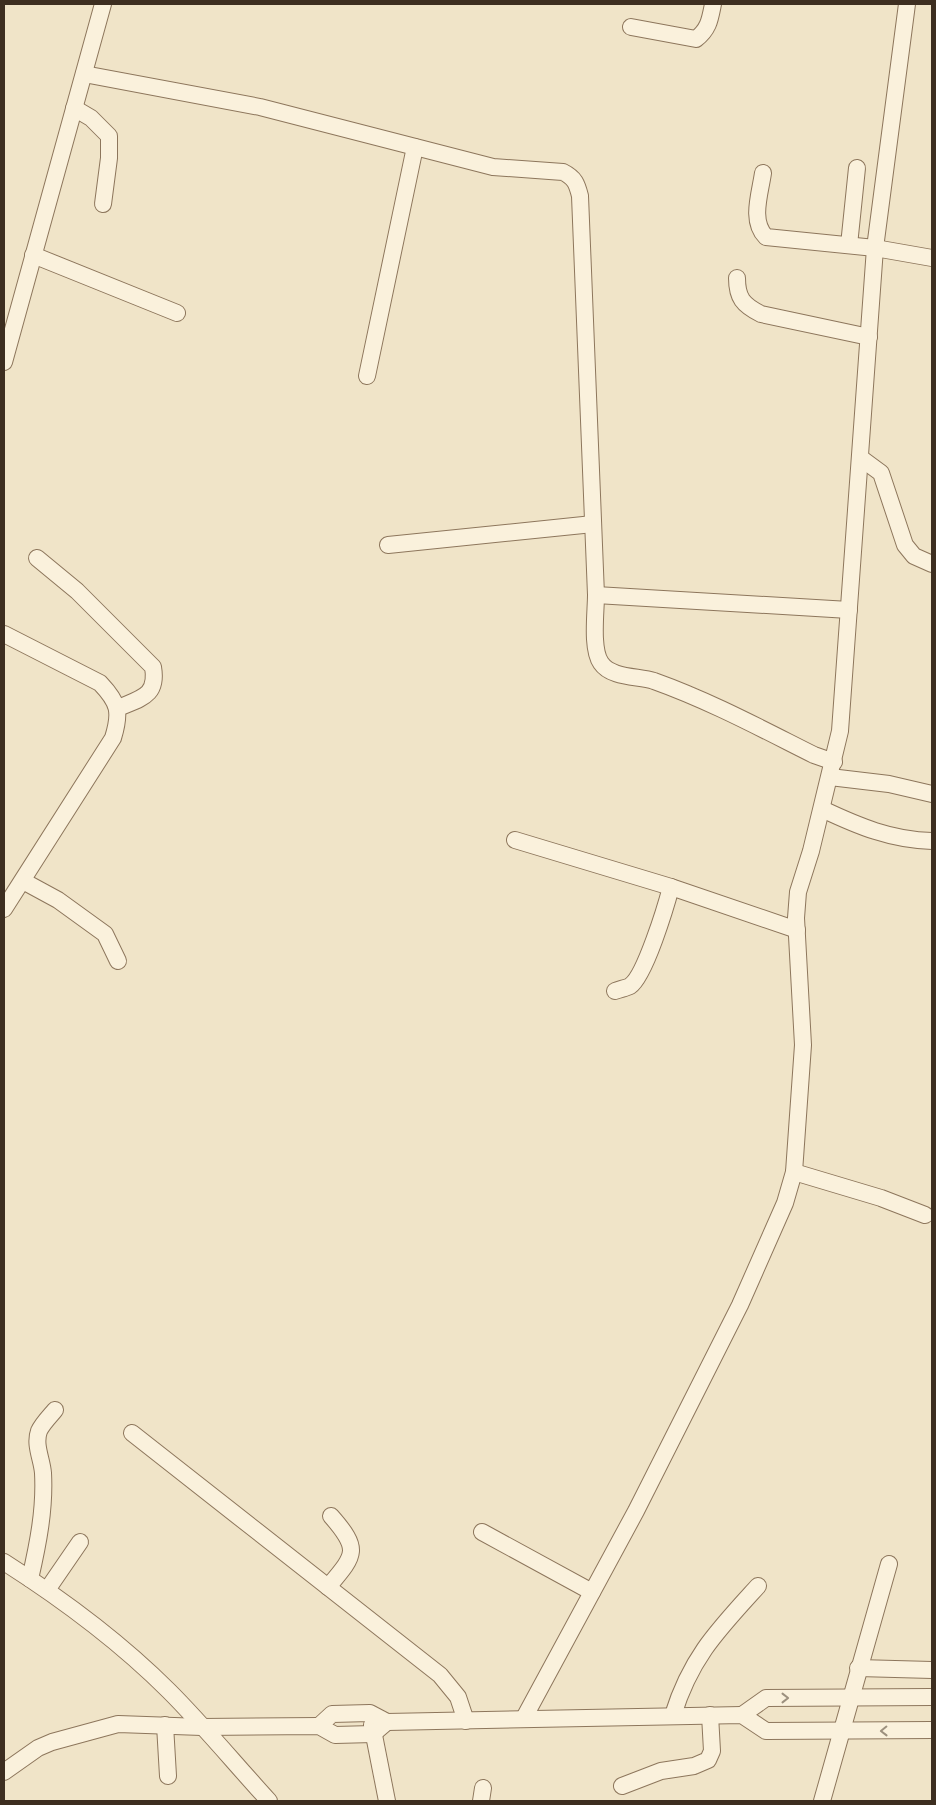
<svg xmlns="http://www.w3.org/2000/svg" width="936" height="1805" viewBox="0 0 936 1805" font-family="'Playfair Display',serif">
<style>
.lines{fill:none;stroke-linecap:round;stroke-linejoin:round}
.minor-casing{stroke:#8d765c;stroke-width:18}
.minor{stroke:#faf1dc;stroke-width:16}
.oneway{stroke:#9c907e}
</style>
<rect width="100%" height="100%" fill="#f0e4c8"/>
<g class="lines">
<g class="minor-casing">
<g id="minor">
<path d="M631,27L696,39C709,29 710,19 713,4"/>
<path d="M84,74L260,107L493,167L563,172C575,178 577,184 580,196L596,595C596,612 591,649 601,663C611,678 638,676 654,681C710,701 762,729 814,755L834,762"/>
<polyline points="74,108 91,118 109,136 109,158 103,204"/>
<path d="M763,173C760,194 750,221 766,237L875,248L932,258"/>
<polyline points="849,245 857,168"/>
<polyline points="33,255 177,313"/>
<path d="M737,278C737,298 743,305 761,314L869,337"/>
<polyline points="4,362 103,4"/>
<polyline points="367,376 415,147"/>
<polyline points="862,459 881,473 905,545 914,556 932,564"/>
<polyline points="388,545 593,524"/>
<path d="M37,558L77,591L153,667C158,696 141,698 118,708"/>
<polyline points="596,595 849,610"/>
<path d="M4,634L100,683C119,703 121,712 113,738L4,909"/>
<polyline points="830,777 889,784 932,794"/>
<path d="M822,809C858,826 891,840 932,841"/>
<polyline points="515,840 671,887 797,930"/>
<polyline points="23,881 58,900 105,934 118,961"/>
<path d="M615,991C620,989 626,988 630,986C645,976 666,906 671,887"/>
<polyline points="794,1172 881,1198 925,1215"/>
<polyline points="132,1433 440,1675 458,1697 466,1721"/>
<polyline points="482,1532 592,1592"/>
<path d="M4,1562C62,1599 120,1642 169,1691C204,1726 236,1765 269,1801"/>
<path d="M30,1579C38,1544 45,1509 43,1473C42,1459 34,1445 39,1431C42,1424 50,1416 55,1410"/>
<path d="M328,1587C355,1555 361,1550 331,1516"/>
<polyline points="47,1590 80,1542"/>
<polyline points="858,1668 932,1670"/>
<path d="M673,1715C691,1657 718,1630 758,1586"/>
<polyline points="742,1715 766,1698 932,1697"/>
<polyline points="524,1718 636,1511 740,1305 785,1203 794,1172 803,1045 796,918 798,892 811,851 840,731 875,248 907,4"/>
<polyline points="165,1725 168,1776"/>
<polyline points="372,1725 387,1801"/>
<polyline points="319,1726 332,1714 370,1713 387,1722 742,1715 766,1731 932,1730"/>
<polyline points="4,1772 38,1748 52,1742 118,1724 202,1727 319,1726 335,1735 373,1734 387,1722"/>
<polyline points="622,1786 661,1771 694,1766 708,1760 712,1751 710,1715"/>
<polyline points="481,1801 483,1788"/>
<polyline points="822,1801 889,1564"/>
</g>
</g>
<use href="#minor" class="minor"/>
</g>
<defs><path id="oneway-chevron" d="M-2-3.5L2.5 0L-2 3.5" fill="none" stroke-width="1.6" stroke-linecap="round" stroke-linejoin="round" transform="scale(1.25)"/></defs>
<g class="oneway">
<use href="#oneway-chevron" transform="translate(785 1698)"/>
<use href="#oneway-chevron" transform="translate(884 1731) rotate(179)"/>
</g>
<rect width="936" height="1805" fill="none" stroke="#3d2e20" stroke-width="10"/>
</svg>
